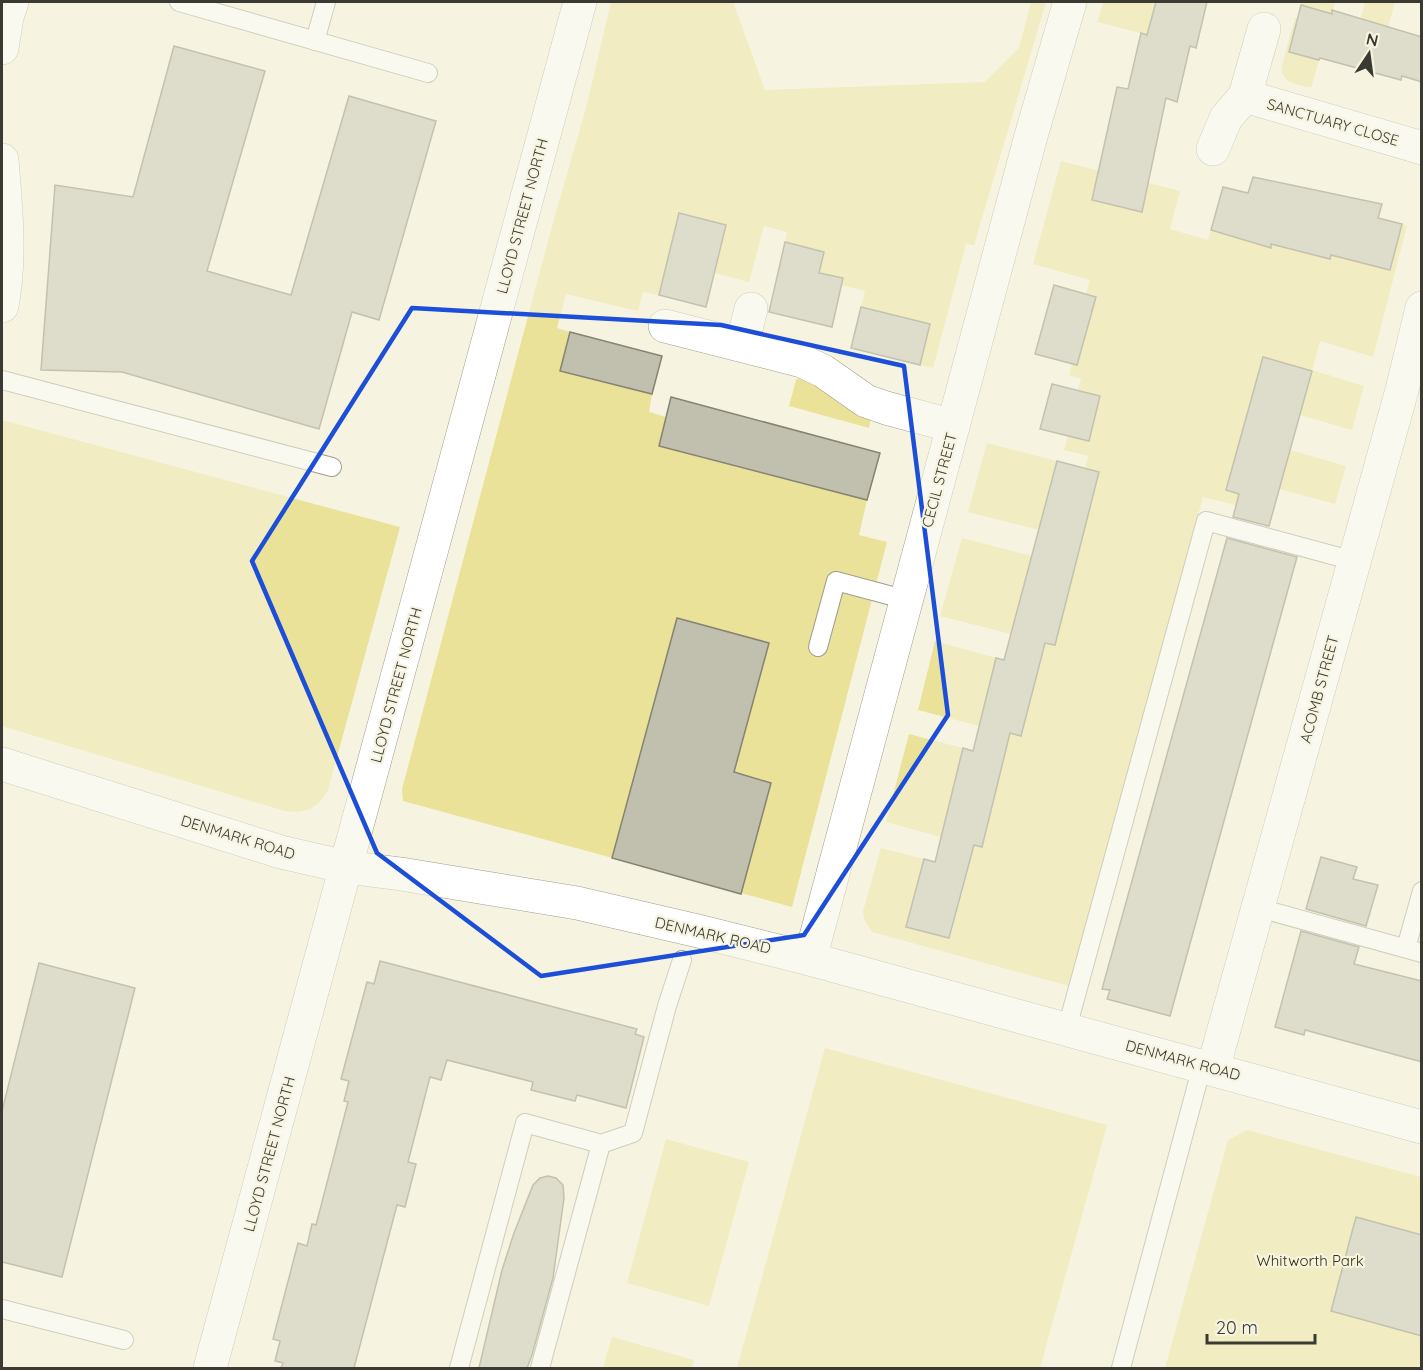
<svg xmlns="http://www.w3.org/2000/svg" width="1423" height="1370" viewBox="0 0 1423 1370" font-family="Quicksand,sans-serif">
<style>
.green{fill:#eae299}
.building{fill:#c1bfad;stroke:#858372;stroke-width:1.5}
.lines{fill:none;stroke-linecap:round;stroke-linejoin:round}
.service-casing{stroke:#a09e8d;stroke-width:20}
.minor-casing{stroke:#a09e8d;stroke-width:34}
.tertiary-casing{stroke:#a09e8d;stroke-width:34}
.service{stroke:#fff;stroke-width:18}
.minor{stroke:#fff;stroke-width:33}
.tertiary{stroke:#fff;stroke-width:33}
.marked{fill:none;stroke:#1d4ed8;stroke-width:4.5;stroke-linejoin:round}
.labels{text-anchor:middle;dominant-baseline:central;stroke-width:4.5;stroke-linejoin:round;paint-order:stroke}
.street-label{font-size:15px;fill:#3a3a32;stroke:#f6f4e1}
.park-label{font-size:15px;fill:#353007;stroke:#f6f4e1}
</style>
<rect width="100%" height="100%" fill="#f6f4e1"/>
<g class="green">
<polygon points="611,2 733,2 765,90 985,82 1019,48 1031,2 1046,2 974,245 966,244 933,368 920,365 930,324 861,307 865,291 841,285 842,278 819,273 824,252 785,242 787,232 764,226 749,282 714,273 726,225 680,213 659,295 643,292 638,311 566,294 557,328 570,332 560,371 652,394 649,412 666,417 659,446 867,500 859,535 887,542 792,907 403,801 402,789 551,230 586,108"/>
<polygon points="1103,2 1156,2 1147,35 1098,22"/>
<polygon points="1303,2 1335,2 1332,14 1301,5"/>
<polygon points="1365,2 1395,2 1388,27 1361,18"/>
<path d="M1295,18L1298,19L1289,52L1319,60L1311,88C1298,84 1284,85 1281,69Z"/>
<polygon points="1061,161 1099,171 1093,201 1141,212 1149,183 1180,191 1170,229 1208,240 1211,230 1270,248 1272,243 1330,259 1332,254 1402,224 1407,226 1373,357 1320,341 1312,370 1364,386 1352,430 1300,415 1312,371 1263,357 1226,490 1254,498 1251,509 1203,497 1073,987 872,932 864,919 863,911 881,848 924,859 906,926 950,938 968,871 950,866 957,841 982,847 1004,759 1006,732 1022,735 1038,668 1032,639 1055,645 1099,473 1085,468 1088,456 1064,450 1068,436 1089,441 1100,396 1078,390 1081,379 1069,375 1072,364 1077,365 1096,297 1086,294 1090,280 1033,264"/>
<polygon points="800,377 811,381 837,401 871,418 869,428 789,406 796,380"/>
<path d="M2,420L400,527L328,790C318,810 302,815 281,810L2,726Z"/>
<polygon points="987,443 1057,461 1039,530 968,512"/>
<polygon points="1290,450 1346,466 1335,504 1279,489"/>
<polygon points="962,538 1032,556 1011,634 940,616"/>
<polygon points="935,641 996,658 979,726 918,710"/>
<polygon points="909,734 963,748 941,837 886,822"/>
<polygon points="825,1048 1107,1125 1040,1368 737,1368"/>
<polygon points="1247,1130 1421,1177 1421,1368 1165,1368 1228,1140"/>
<polygon points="666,1139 749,1162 709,1306 627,1283"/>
<polygon points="612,1337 694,1360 692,1368 603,1368"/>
</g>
<g class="building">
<polygon points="1156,2 1207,2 1196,48 1190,46 1177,102 1166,98 1142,212 1092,200 1117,87 1128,89 1141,33 1147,35"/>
<polygon points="1301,5 1332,14 1332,10 1422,37 1422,82 1402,76 1401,80 1320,58 1319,60 1289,52"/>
<polygon points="174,46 265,71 207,271 252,284 291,295 349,96 436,121 379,320 352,312 319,429 122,372 41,370 55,185 133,197"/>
<polygon points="1253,177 1382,204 1378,218 1402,224 1390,270 1331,255 1330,259 1271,244 1271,248 1211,230 1223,187 1248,193"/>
<polygon points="679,213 726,225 706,307 659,295"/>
<polygon points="785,242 824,252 819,273 843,278 832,327 769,312"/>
<polygon points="1054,285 1096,297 1077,365 1035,354"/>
<polygon points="861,307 930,324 920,365 851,348"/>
<polygon points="570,332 662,356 652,394 560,371"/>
<polygon points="1263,357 1312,371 1269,526 1233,517 1239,494 1226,490"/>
<polygon points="1052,384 1100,396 1089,441 1040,429"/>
<polygon points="671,397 880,453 867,500 659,446"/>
<polygon points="1057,461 1099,472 1055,645 1045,643 1021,736 1010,733 982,847 974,845 949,938 906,927 924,859 935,862 963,748 973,751 996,658 1004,660"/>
<polygon points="1227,538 1297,557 1170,1016 1107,999 1110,990 1102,989"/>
<polygon points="677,618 769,643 734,772 771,783 741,894 612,858"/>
<polygon points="1321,857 1357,867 1353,879 1378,885 1366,926 1306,909"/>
<polygon points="1301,931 1359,947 1354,964 1422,981 1422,1062 1305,1030 1304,1035 1275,1027"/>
<polygon points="380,961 637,1029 635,1034 644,1037 626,1108 577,1095 575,1101 531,1090 533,1082 447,1060 441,1080 430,1077 408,1162 416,1164 405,1207 397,1205 354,1368 281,1368 283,1363 275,1361 280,1341 273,1339 298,1243 307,1246 312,1224 316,1225 348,1102 344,1101 349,1081 341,1079 367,982 374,984"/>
<polygon points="39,963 135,988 62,1277 2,1262 2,1111"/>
<polygon points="548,1176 556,1178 563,1185 564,1198 553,1278 532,1355 527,1368 479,1368 502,1270 514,1233 533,1185 540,1178"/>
<polygon points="1356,1217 1422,1235 1422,1336 1331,1311"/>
</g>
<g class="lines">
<g class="service-casing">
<g id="service">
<polyline points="179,2 428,73"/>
<polyline points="315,41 326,2"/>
<polyline points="2,380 332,467"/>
<polyline points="818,647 836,581 907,600"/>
<polyline points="1259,908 1422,953"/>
<polyline points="1406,948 1422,891"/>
<polyline points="1067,1028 1206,521 1354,561"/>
<polyline points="2,1309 124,1340"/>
<polyline points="459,1368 525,1123 601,1144 633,1133 667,1006 682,960"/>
<polyline points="540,1368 601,1144"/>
<polyline points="1121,1368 1202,1066"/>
</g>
</g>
<g class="minor-casing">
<g id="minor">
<polyline points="2,48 7,17 12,2"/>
<polyline points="1245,96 1422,148"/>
<polyline points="1213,149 1226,118 1245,96 1264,29"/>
<path d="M2,160C6,209 11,257 2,306"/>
<polyline points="665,326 802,361 823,371 866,401 886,408 953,426"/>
<polyline points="742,345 751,309"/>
<polyline points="2,764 281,852 346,867 401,874 577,903 698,931 810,959 1422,1127"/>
<polyline points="810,959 1031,136 1070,2"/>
<polyline points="1213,1069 1402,390 1422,308"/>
</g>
</g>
<g class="tertiary-casing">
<polyline id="tertiary" points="210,1368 580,2"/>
</g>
<use href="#service" class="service"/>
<use href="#minor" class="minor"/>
<use href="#tertiary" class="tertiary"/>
</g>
<path d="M0 0H1423V1370H0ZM412,308L721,325L904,366L948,715L804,935L541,976L377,853L252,561Z" fill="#f6f4e1" fill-opacity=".55" fill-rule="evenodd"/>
<path class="marked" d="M412,308L721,325L904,366L948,715L804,935L541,976L377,853L252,561Z"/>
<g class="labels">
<g class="street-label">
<text transform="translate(1333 122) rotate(16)">SANCTUARY CLOSE</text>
<text transform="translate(522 216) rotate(-75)">LLOYD STREET NORTH</text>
<text transform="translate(939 480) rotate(-75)">CECIL STREET</text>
<text transform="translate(396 685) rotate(-75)">LLOYD STREET NORTH</text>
<text transform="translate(1319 689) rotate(-75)">ACOMB STREET</text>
<text transform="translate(238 837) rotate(17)">DENMARK ROAD</text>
<text transform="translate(713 935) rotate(13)">DENMARK ROAD</text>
<text transform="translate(1183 1060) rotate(15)">DENMARK ROAD</text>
<text transform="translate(269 1154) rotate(-75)">LLOYD STREET NORTH</text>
</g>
<g class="park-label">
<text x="1310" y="1260">Whitworth Park</text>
</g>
</g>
<rect width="1423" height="1370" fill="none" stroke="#3a3a32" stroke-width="6"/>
<g transform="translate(1369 54) rotate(13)" stroke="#f6f4e1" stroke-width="4.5" paint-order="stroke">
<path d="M0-4.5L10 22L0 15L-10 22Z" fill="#3a3a32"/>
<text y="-9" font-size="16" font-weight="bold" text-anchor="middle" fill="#3a3a32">N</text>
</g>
<path d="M1207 1334v9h108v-9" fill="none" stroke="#3a3a32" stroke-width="3"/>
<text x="1216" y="1334" font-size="18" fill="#3a3a32" stroke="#f6f4e1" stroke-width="4.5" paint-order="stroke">20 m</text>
</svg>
